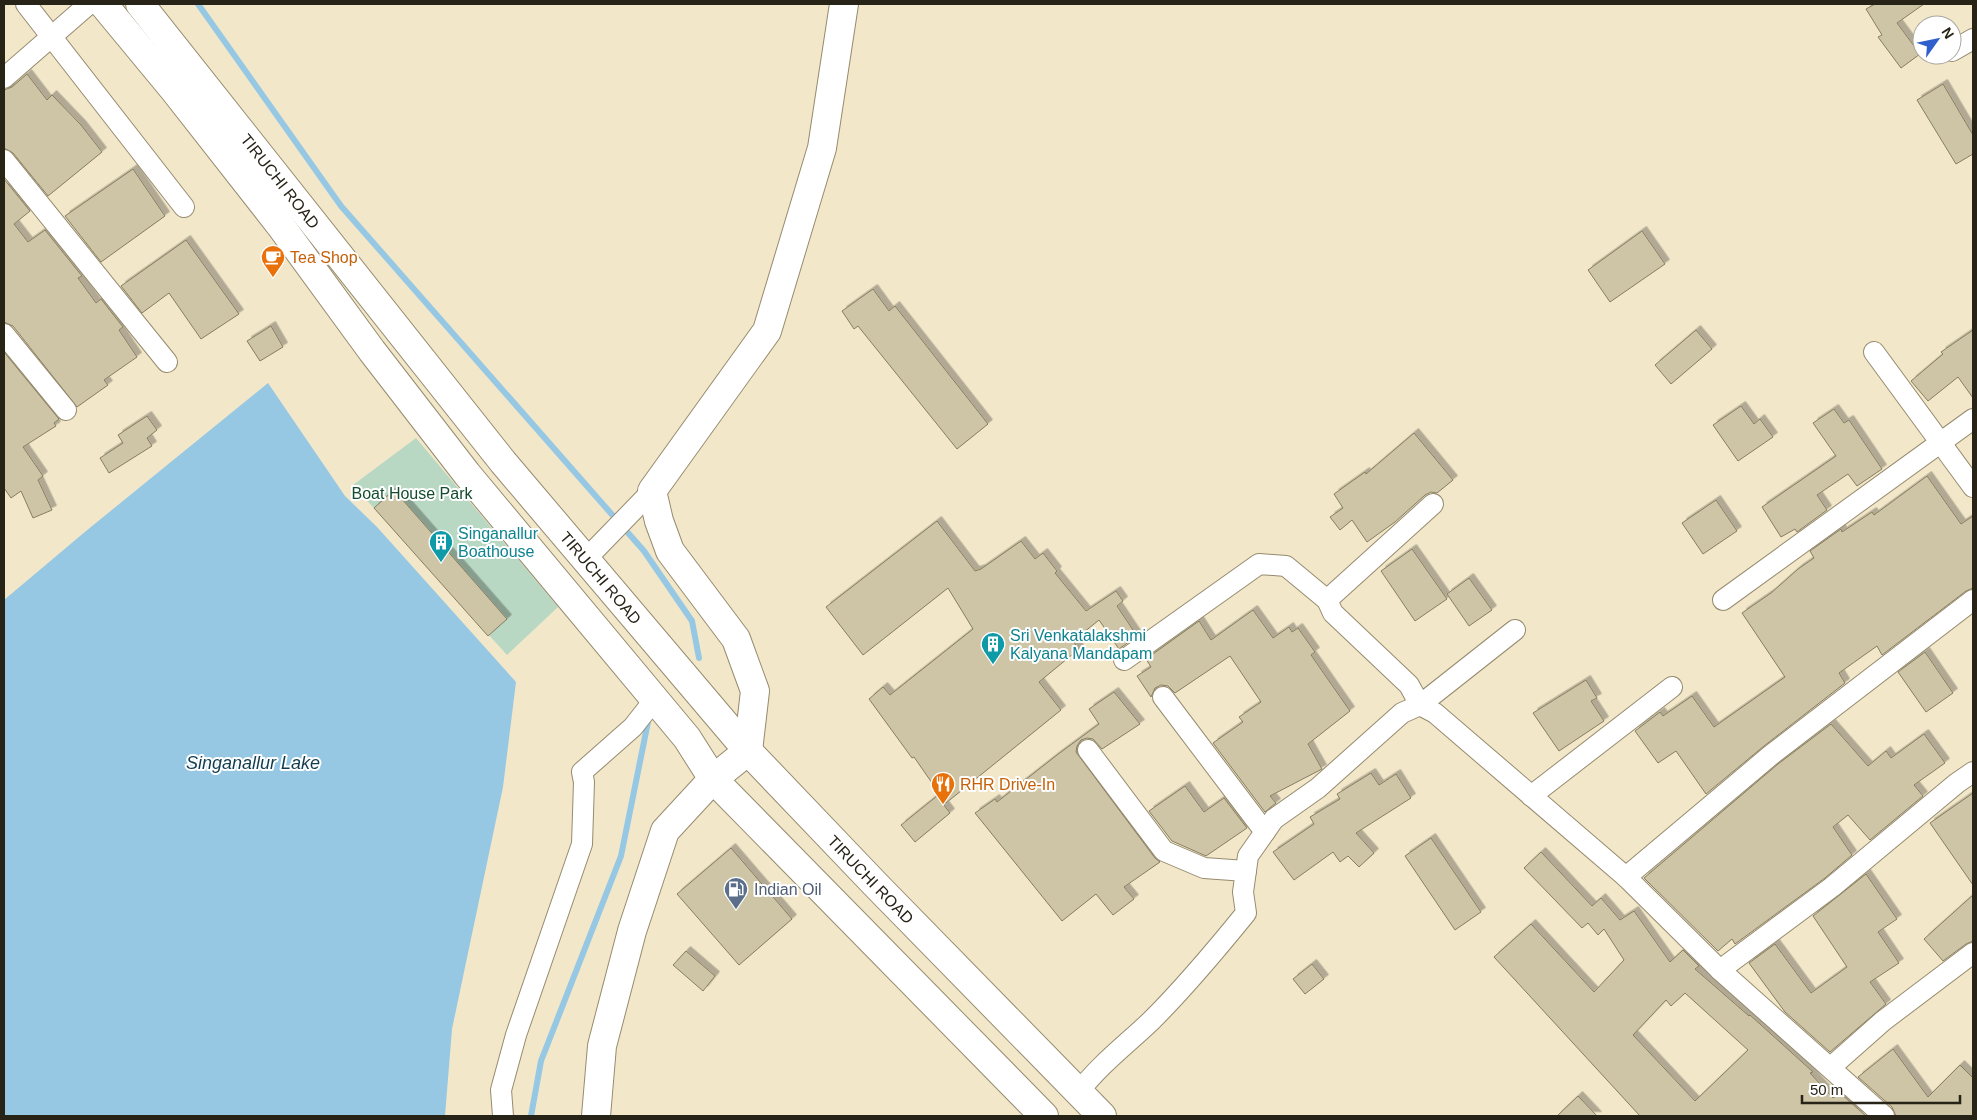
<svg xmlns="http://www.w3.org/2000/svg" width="1977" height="1120" viewBox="0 0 1977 1120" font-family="Arial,sans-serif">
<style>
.green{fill:#b8d8c3}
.water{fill:#96c8e4}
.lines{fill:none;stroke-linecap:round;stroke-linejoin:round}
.stream{stroke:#96c8e4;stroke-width:6}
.building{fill:#cec4a6;stroke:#877d61;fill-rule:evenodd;filter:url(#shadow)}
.street-casing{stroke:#968b6f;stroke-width:22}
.secondary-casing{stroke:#968b6f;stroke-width:30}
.highway-casing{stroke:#968b6f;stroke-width:30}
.street{stroke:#fff;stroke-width:20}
.secondary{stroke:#fff;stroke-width:28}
.highway{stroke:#fff;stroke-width:28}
.labels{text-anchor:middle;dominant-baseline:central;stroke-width:4;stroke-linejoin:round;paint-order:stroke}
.street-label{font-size:16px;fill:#272317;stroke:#fff}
.food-label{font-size:16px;fill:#c56008;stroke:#fff;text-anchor:start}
.park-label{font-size:16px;fill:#144c2f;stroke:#fff}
.culture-label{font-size:16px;fill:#0d838f;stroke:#fff;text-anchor:start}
.service-label{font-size:16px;fill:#4e5e75;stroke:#fff;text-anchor:start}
.water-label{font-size:18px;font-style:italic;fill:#113c50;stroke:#fff}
</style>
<defs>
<filter id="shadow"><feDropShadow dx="4.5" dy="-4.5" stdDeviation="0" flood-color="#0004"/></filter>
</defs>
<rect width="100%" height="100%" fill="#f2e7c9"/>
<polygon class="green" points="416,438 558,607 507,655 353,485"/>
<polygon class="water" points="268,383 345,496 377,527 516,682 503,787 452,1029 445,1116 4,1116 4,600 86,531"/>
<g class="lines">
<g class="stream">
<polyline points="198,4 341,206 644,551 692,621 699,658"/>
<polyline points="531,1116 541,1061 621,856 648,722"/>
</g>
</g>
<g class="building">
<polygon points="1875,4 1924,4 1897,23 1920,54 1901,68 1878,37 1882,35 1866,9"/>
<polygon points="27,74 47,100 52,95 81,125 102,152 48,196 13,153 4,148 4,90 12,87"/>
<polygon points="1943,84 1973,135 1973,154 1956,164 1917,100"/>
<polygon points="133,169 165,216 101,262 65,216"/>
<polygon points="4,179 30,211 14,224 28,242 45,230 82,276 78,278 96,303 101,299 123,327 119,330 137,357 104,380 108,385 77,407 13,326 4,322"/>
<polygon points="1642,231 1665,264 1610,302 1588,270"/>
<polygon points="186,240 239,314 201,339 169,293 142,313 121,286"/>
<polygon points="873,289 889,311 895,306 988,424 957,449 858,326 854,329 842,311"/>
<polygon points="271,326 283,347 260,361 247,341"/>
<polygon points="1696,330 1712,349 1671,384 1655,365"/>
<polygon points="1973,330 1973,398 1958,377 1928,401 1911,381 1943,354 1941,352"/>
<polygon points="4,352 59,419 54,423 56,426 23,447 43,476 38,480 52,510 33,518 21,491 11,498 4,488"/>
<polygon points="1741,406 1754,424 1760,419 1773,437 1738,461 1713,425"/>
<polygon points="1834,409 1844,423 1849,420 1882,469 1857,486 1848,474 1817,495 1827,510 1797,532 1795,529 1781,537 1762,507 1836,456 1813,423"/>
<polygon points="147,416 157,430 147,438 152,446 109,473 100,458 123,443 118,435"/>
<polygon points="1414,433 1453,480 1437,493 1431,492 1425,495 1395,522 1367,542 1352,520 1340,530 1330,517 1343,508 1334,494 1365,472 1366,474"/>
<polygon points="1927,476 1961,524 1973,516 1973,588 1966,591 1882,655 1877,646 1839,673 1845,683 1764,746 1706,794 1676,751 1658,763 1635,731 1660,712 1663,716 1692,696 1714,727 1785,677 1742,613 1771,593 1798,569 1814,558 1810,551 1841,529 1842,532 1872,512 1874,515"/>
<polygon points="394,490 507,619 488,636 374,508"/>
<polygon points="1716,500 1737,531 1703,554 1682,523"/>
<polygon points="937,521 975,571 981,569 1021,541 1035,559 1043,553 1057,571 1055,573 1086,611 1116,591 1123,601 1117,606 1137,636 1119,649 1099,620 1073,641 1079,649 1039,682 1061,710 946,803 914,757 912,758 869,699 883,687 890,695 973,629 948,588 863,655 826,607"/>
<polygon points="1412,549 1447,599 1415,621 1381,571"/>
<polygon points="1469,578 1492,610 1469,626 1447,594"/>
<polygon points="1253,610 1273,638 1289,627 1292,632 1298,628 1315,652 1311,655 1350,711 1308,744 1322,769 1270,796 1276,803 1265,812 1213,743 1243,722 1239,717 1261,702 1230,656 1175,693 1168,686 1161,685 1155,688 1151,697 1137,676 1151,667 1146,659 1199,621 1211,640"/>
<polygon points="1925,652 1953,693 1926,712 1898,672"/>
<polygon points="1586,680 1597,698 1591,701 1604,721 1559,751 1533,713"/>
<polygon points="1114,692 1140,724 1102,749 1093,739 1087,738 1081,740 1077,746 1076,752 1155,858 1160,862 1124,887 1134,899 1113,915 1096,894 1062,921 975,813 995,799 997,802 1057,755 1099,724 1089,709"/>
<polygon points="1831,724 1868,766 1886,751 1891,758 1924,734 1945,763 1914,785 1923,796 1870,840 1848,815 1833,827 1852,855 1825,878 1735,944 1732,939 1718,951 1644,878 1778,764"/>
<polygon points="1371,773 1379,785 1396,774 1411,798 1356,833 1374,853 1359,867 1348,856 1340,862 1333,852 1294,880 1273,852 1314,824 1310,817 1340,799 1337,794"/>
<polygon points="1185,786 1204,812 1224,798 1247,828 1206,856 1172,841 1149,811"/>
<polygon points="1973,793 1973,885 1930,823"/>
<polygon points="937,796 950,813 915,842 901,825"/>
<polygon points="1431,838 1481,912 1455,930 1405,856"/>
<polygon points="731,848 792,919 739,965 677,894"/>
<path d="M1541,852L1592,906L1601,898L1620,920L1634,911L1670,962L1683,950L1699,966L1695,969L1749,1016L1750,1015L1813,1072L1810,1073L1833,1098L1840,1093L1866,1116H1640L1494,957L1531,924L1594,992L1624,960L1604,929L1598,935L1588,923L1582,928L1524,868ZM1685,993L1748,1050L1695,1101L1633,1035L1666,1000L1671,1006Z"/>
<polygon points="1866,874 1897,919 1878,932 1899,963 1870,982 1886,1004 1830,1052 1785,1012 1749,963 1775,944 1811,993 1847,967 1813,916"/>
<polygon points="1973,895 1973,941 1966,944 1943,961 1924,939"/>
<polygon points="686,951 715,976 703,991 673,965"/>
<polygon points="1312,964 1324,979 1305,994 1293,979"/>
<polygon points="1893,1049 1928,1097 1960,1065 1973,1078 1973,1116 1896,1116 1892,1107 1858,1077"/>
<polygon points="1578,1096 1597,1116 1557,1116"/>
</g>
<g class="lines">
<g class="street-casing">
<g id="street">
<polyline points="26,4 184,207"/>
<polyline points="1952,51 1973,39"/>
<polyline points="4,78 89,4"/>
<polyline points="4,160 167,362"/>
<polyline points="4,334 66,410"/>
<polyline points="1874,352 1973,487"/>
<polyline points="1433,504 1327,600 1333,613 1409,685 1420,705 1515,630"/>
<polyline points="585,560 652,491"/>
<polyline points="1723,600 1973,419"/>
<polyline points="1124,660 1259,564 1286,566 1327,600"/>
<polyline points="1163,697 1265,832"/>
<polyline points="1088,750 1164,851 1204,868 1246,871"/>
<polyline points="1531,796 1672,687"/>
<polyline points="1626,877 1771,755 1973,600"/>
<polyline points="1720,970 1832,887 1957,783 1973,772"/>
<polyline points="1831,1067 1883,1021 1973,953"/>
<path d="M1078,1093C1099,1065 1127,1044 1152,1020C1185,987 1216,950 1246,913L1243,892L1248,856L1274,819L1318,788L1402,713L1420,705L1435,713L1626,877L1720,970L1884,1116"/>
<polyline points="503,1116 501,1090 516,1035 582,844 584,782 582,772 633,727 655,699"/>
</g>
</g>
<g class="secondary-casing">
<polyline id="secondary" points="596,1116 602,1046 632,931 665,831 713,779 748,751 755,691 736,639 670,551 659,521 652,491 767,331 822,148 844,4"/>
</g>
<g class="highway-casing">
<g id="highway">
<polyline points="103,4 175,91 280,225 372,351 467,474 687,738 713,779 1044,1116"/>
<path id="s1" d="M140,4L503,462L748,751L875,884L1102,1116"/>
</g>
</g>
<use href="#street" class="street"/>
<use href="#secondary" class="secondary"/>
<use href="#highway" class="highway"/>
</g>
<defs>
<g id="cafe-pin" transform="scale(1.25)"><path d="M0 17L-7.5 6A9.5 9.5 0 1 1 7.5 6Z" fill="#e8710a" stroke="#fff"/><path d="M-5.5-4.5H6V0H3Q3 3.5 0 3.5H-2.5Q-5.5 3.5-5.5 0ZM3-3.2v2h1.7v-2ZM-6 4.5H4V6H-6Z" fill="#fff"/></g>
<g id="building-pin" transform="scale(1.25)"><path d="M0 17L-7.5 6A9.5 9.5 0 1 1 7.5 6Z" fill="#0f9aa8" stroke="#fff"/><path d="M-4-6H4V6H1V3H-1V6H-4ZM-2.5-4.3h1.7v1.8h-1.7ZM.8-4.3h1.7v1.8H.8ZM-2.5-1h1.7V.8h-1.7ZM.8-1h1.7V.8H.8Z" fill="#fff"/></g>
<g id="restaurant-pin" transform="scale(1.25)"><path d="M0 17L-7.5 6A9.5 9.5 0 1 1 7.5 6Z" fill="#e8710a" stroke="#fff"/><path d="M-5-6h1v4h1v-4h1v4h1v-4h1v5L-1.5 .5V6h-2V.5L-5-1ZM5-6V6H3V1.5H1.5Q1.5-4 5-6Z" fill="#fff"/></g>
<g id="fuel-pin" transform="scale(1.25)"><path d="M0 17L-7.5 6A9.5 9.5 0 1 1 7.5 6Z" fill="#5c6f8a" stroke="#fff"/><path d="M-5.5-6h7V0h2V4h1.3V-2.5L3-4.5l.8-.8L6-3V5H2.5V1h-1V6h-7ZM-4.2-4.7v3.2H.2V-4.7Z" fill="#fff"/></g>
</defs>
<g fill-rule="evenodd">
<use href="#cafe-pin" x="273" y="257"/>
<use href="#building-pin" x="441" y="542"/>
<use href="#building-pin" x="993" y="644"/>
<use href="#restaurant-pin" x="943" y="784"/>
<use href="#fuel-pin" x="736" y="889"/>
</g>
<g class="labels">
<g class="street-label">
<text stroke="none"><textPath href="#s1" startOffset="226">TIRUCHI ROAD</textPath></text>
<text stroke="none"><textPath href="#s1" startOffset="736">TIRUCHI ROAD</textPath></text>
<text stroke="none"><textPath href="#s1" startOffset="1141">TIRUCHI ROAD</textPath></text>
</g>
<g class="food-label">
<text x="290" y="257">Tea Shop</text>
<text x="960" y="784">RHR Drive-In</text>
</g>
<g class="park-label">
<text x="412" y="493">Boat House Park</text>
</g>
<g class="culture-label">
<text x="458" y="533">Singanallur<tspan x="458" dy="18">Boathouse</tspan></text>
<text x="1010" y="635">Sri Venkatalakshmi<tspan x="1010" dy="18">Kalyana Mandapam</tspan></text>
</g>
<g class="service-label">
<text x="754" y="889">Indian Oil</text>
</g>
<g class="water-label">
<text x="253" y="763">Singanallur Lake</text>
</g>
</g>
<rect width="1977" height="1120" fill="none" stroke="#272317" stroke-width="10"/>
<g transform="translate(1937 40) rotate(57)"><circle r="24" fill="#ffffff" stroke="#a9a7a2"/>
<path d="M0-4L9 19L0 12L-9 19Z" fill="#2e5fcd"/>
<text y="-8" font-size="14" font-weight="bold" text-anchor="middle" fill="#272317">N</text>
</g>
<path d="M1802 1095v8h158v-8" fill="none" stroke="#272317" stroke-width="2.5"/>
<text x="1810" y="1095" font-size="15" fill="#272317" stroke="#ffffff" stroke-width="4" paint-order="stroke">50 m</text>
</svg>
